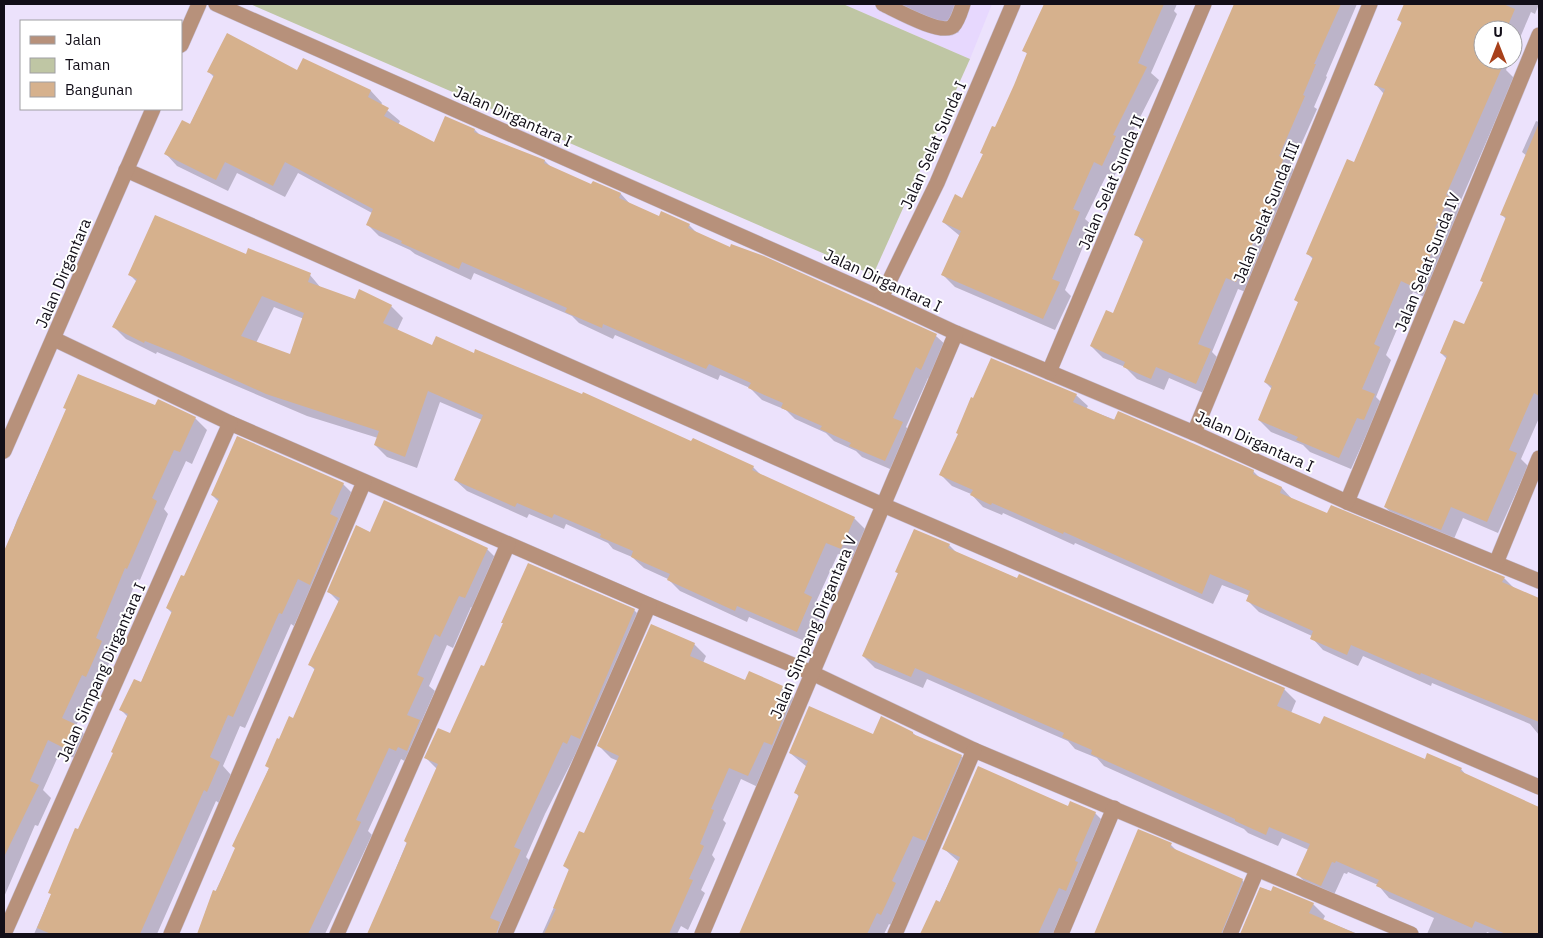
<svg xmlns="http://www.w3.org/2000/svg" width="1543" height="938" viewBox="0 0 1543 938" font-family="'IBM Plex Sans',sans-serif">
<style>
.built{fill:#e7d8fe}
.green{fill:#bfc6a4}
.shadow{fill:#0003;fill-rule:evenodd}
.building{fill:#d6b18d;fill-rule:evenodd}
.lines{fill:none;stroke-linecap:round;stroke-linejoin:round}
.minor-casing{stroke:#c9c0d8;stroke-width:16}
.minor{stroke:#b7917b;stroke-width:15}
.labels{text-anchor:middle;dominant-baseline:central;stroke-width:4;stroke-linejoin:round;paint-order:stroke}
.street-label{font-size:16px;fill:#120e18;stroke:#fff}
</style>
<rect width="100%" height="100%" fill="#ece2fc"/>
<polygon class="built" points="843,4 992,4 970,59"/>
<polygon class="green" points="250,4 843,4 970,59 873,275"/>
<g class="shadow">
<polygon points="894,4 971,4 958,33"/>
<polygon points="1045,4 1177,4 1174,11 1177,14 1151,73 1159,80 1125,147 1127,149 1114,177 1107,174 1085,219 1092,225 1065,290 1071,296 1055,330 955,287 943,275 960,236 943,222 963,199 984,155 981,152 996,129 1028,55 1024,50"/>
<polygon points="1237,4 1357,4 1326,76 1327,77 1314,107 1317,109 1291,167 1295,171 1248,293 1238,289 1212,352 1222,362 1208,395 1169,378 1164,390 1137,379 1125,367 1103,358 1091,346 1114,314 1144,243 1136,234"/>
<polygon points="1405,4 1539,4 1535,14 1531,12 1513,54 1513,30 1483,30 1483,60 1510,60 1506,70 1514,78 1458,207 1461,210 1429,299 1413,292 1386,355 1391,360 1376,397 1386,407 1369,429 1351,469 1310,452 1303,445 1271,432 1259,420 1272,389 1265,382 1299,303 1296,300 1313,259 1308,254 1354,164 1384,94 1375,84 1402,24 1399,20"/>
<polygon points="304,60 371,91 382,103 381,105 400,121 398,125 434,143 475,130 480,135 545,161 551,167 592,186 594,183 621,194 631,205 660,218 689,225 699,235 936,336 948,347 933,381 928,378 906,427 914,435 897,472 862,457 856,451 834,441 826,433 795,419 786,410 762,400 750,388 720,375 718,380 615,335 613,339 579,323 572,316 474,273 471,280 415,254 410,250 379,236 368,225 372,213 298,173 285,197 237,173 228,191 177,166 166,154 190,125 214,77 209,72 298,72"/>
<polygon points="1536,121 1539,122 1539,418 1521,459 1528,466 1498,533 1463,518 1453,541 1397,518 1385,507 1447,359 1441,353 1464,326 1484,283 1481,280 1506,219 1502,215 1527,156 1522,152"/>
<path d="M247,256L310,275L321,288L356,300L391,306L403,318L397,331L433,347L753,467L762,476L854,518L866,530L853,560L838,554L816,602L824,609L809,643L749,617L747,622L680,591L668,579L644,568L632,557L613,549L608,543L566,524L564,529L529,514L527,518L467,491L455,480L482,420L440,402L417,468L387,457L375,445L378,438L307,416L157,352L156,354L126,339L114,327L137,282L130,275ZM274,307L304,319L291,356L256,343Z"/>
<polygon points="1076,395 1088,406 1086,409 1253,471 1260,478 1282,488 1293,500 1328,515 1504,578 1515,589 1539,600 1539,735 1530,724 1432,683 1431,686 1363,656 1358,666 1323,650 1312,638 1312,636 1259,612 1248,601 1250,596 1222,585 1213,604 1075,543 1074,545 1003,513 1002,515 983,507 971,494 952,486 941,475"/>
<polygon points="156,407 195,418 207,430 192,464 186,461 164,509 168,514 140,580 137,579 108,649 113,654 98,688 94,686 76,726 87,737 77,759 60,752 43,790 51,798 38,826 35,825 4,897 4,556 17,520 67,410"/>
<polygon points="343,484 355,496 294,626 291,624 245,728 240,726 223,766 231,775 219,803 216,801 157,934 34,934 114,753 128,717 121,710 141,683 172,613 167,608 185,578 219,502 212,495"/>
<polygon points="371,534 487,549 499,561 477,610 471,607 453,648 447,645 429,686 435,691 421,723 432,733 408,763 401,759 368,831 372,835 325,934 199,934 207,915 205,913 236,849 280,741 294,720 315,670 310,665 339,602 329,592"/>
<polygon points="949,545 957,553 1018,579 1284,689 1296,701 1291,713 1321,726 1425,761 1461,769 1467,776 1539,808 1539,934 1492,934 1487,932 1486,934 1427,934 1434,918 1389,898 1378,885 1348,872 1347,874 1344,873 1333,897 1310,887 1298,875 1309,850 1282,838 1278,846 1248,833 1244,829 1104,766 1097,758 1075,749 1068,741 927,679 923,688 875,668 863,656 899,574 896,572"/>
<polygon points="634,610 646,622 579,755 576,753 545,814 526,857 532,863 503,934 369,934 437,769 426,758 451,735 485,668"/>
<polygon points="694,644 706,656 703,663 746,681 750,673 783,687 794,699 760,788 741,779 723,820 726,823 712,855 715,859 701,890 705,893 688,930 681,926 677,934 542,934 570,871 564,866 585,835 618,761 611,758 599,746"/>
<polygon points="913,733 917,737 961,756 973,768 893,926 889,924 884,934 741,934 799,797 795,792 807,767 790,753 873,736"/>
<polygon points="1069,807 1095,813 1107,825 1055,934 924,934 959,862 943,848"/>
<polygon points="1139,831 1171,845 1178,852 1242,880 1254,892 1236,934 1095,934"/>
<polygon points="1261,888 1313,904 1325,916 1323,920 1358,934 1241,934"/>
</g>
<g class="building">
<polygon points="1044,4 1164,4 1138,63 1147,67 1113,135 1116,136 1102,166 1094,162 1073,209 1080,212 1052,279 1060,282 1043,319 941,275 961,231 942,222 955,194 962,198 983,154 980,153 992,126 995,127 1014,85 1027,53 1022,51"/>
<polygon points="1234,4 1341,4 1314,64 1316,64 1303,95 1305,96 1279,156 1284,158 1270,190 1279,193 1266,223 1262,222 1236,282 1226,278 1198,344 1211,349 1196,384 1156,367 1151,379 1123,367 1125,362 1090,346 1106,310 1113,313 1144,239 1134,235"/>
<polygon points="1404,4 1503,4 1515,9 1506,30 1483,30 1483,60 1493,60 1503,65 1446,195 1449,197 1435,228 1441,231 1416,288 1401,281 1374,344 1380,347 1362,389 1375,394 1364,420 1357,418 1339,458 1296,440 1298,437 1258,420 1272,386 1264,382 1298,302 1294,300 1313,257 1306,254 1347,159 1354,162 1385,89 1374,85 1402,22 1397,20"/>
<polygon points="227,33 297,70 303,58 371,90 368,97 389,108 384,116 434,142 445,116 475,129 474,132 545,160 544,163 591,184 593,181 621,193 619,198 659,216 661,211 690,224 688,228 730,247 731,244 764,256 937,334 921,370 916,367 893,418 903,422 885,461 849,446 851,443 820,429 822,426 781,408 783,403 748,388 751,383 709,364 706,369 603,324 602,328 565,312 567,308 462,262 459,269 401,243 402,241 366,225 373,209 285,162 273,186 225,162 216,180 164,154 182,120 190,124 214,75 207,72"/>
<polygon points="1539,123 1539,396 1534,393 1509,450 1517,453 1487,522 1451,507 1441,530 1384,507 1447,356 1440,353 1454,320 1464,324 1483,282 1480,281 1506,217 1500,215"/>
<path d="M155,215L246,254L248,248L311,273L308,282L355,299L359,289L392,305L383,323L432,345L436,336L474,353L475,349L582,394L583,392L691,441L693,438L719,450L754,466L752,470L855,517L841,549L826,543L804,593L812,597L797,632L737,606L735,611L667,580L670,574L631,557L633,551L600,537L601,534L554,514L552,518L517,503L515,507L454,480L483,415L428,391L405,457L374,445L379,431L266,394L180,355L145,341L144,343L112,327L137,279L128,275ZM262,296L304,313L290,354L241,336Z"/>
<polygon points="991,358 1077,394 1073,402 1114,420 1118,411 1190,442 1254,470 1253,474 1282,487 1280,493 1327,513 1331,505 1505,577 1502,582 1539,598 1539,722 1421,673 1420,675 1351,645 1347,655 1310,639 1313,631 1246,601 1250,591 1210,574 1202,594 1064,532 1063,534 992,503 991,505 970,495 973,490 939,475 958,434 956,433 971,397 973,398"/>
<polygon points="78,374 155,405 158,399 196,417 180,452 174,450 152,498 157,501 127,569 125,568 96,638 102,641 86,677 82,675 62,718 75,724 64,748 48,740 30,781 39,785 4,857 4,551 66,409 63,408"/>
<polygon points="237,436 344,483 330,514 338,518 310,585 298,579 282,614 279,613 233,717 228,715 210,757 220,762 207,792 204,790 140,934 51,934 37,928 51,894 48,893 75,828 78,829 113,753 111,752 128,714 119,710 134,679 141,682 172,611 166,608 181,575 184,576 219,499 211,495"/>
<polygon points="384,500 488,548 465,598 459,596 440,637 435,634 417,675 424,678 407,715 420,720 407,751 398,747 396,751 389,748 356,820 361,822 308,934 197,934 213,890 216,891 235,848 232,846 269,768 265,766 277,738 279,739 289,716 293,718 315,668 308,665 340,598 327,592 356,525 370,532"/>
<polygon points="914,529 950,544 948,548 1017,578 1019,574 1285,688 1277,706 1320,724 1324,716 1425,759 1427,753 1462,768 1460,771 1539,807 1539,934 1506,934 1475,921 1472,928 1376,886 1379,880 1336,861 1335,863 1332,862 1321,886 1296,875 1310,844 1269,827 1266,835 1235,821 1235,819 1091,754 1092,750 1062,737 1064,733 915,668 911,677 862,656 898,573 895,572"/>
<polygon points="528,563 635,609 580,739 571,735 567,744 563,742 514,847 521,850 490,918 500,922 496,934 367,934 407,843 404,841 438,764 424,758 438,728 450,733 481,665 484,666 503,623 501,623"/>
<polygon points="651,624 695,643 690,656 745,680 749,671 783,686 780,693 791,698 772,745 764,742 748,776 729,768 711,809 714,810 700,844 704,846 689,879 693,880 669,934 544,934 556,909 553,908 569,869 563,866 579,831 584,833 619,756 597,746"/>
<polygon points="809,706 873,734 881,716 913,732 913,734 962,755 925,841 913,836 892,881 896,883 881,915 877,913 867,934 739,934 799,795 794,793 808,761 789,753"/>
<polygon points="978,766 1068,806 1070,801 1096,812 1075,861 1078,862 1066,891 1059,888 1038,934 920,934 936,900 940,902 960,857 942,849"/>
<polygon points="1138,829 1172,843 1170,847 1243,879 1221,934 1094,934"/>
<polygon points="1273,886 1314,903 1309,913 1357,934 1240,934 1260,887 1271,891"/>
</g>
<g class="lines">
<g class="minor-casing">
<g id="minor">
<polyline points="216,4 881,298 956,333 1194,433 1347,502 1539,581"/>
<path d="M883,4C896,10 942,36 953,26C958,21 961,10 963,4"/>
<polyline points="181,45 199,4"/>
<polyline points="126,170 883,505 1539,787"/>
<polyline points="881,298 937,183 1013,4"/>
<polyline points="54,339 230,423 649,605 812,673 974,750 1411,934"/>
<polyline points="1049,372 1204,4"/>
<polyline points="1194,433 1370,4"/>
<polyline points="4,451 153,109"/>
<polyline points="1347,502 1539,35"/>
<polyline points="1496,563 1539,458"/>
<polyline points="4,934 230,423"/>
<polyline points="171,934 364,482"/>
<polyline points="337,934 508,544"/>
<polyline points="505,934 649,605"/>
<polyline points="702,934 956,333"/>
<polyline points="895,934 974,750"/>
<polyline points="1061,934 1114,808"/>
<polyline points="1230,934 1257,870"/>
</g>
</g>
<use href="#minor" class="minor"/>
</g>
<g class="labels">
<g class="street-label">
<text transform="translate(513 116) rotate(24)">Jalan Dirgantara I</text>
<text transform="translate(933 145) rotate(-66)">Jalan Selat Sunda I</text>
<text transform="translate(1111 182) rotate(-67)">Jalan Selat Sunda II</text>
<text transform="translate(1266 212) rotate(-68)">Jalan Selat Sunda III</text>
<text transform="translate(1427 262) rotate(-68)">Jalan Selat Sunda IV</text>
<text transform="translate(63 273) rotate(-67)">Jalan Dirgantara</text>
<text transform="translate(883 280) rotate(25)">Jalan Dirgantara I</text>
<text transform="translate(1255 441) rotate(24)">Jalan Dirgantara I</text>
<text transform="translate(813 627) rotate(-67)">Jalan Simpang Dirgantara V</text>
<text transform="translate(101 672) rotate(-66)">Jalan Simpang Dirgantara I</text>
</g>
</g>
<rect width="1543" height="938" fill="none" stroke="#120e18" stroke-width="10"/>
<rect x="20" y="20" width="162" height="90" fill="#ffffff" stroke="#a09fa3"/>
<rect x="30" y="36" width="25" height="8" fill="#b7917b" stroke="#a09fa3"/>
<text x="65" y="45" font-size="15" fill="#120e18">Jalan</text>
<rect x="30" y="58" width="25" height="15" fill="#bfc6a4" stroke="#a09fa3"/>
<text x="65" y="70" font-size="15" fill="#120e18">Taman</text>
<rect x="30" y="82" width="25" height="15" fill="#d6b18d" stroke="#a09fa3"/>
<text x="65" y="95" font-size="15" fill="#120e18">Bangunan</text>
<g transform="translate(1498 45)"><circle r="24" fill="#ffffff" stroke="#a09fa3"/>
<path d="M0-4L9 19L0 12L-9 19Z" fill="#a8411b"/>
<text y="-8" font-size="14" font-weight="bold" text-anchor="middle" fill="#120e18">U</text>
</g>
</svg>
